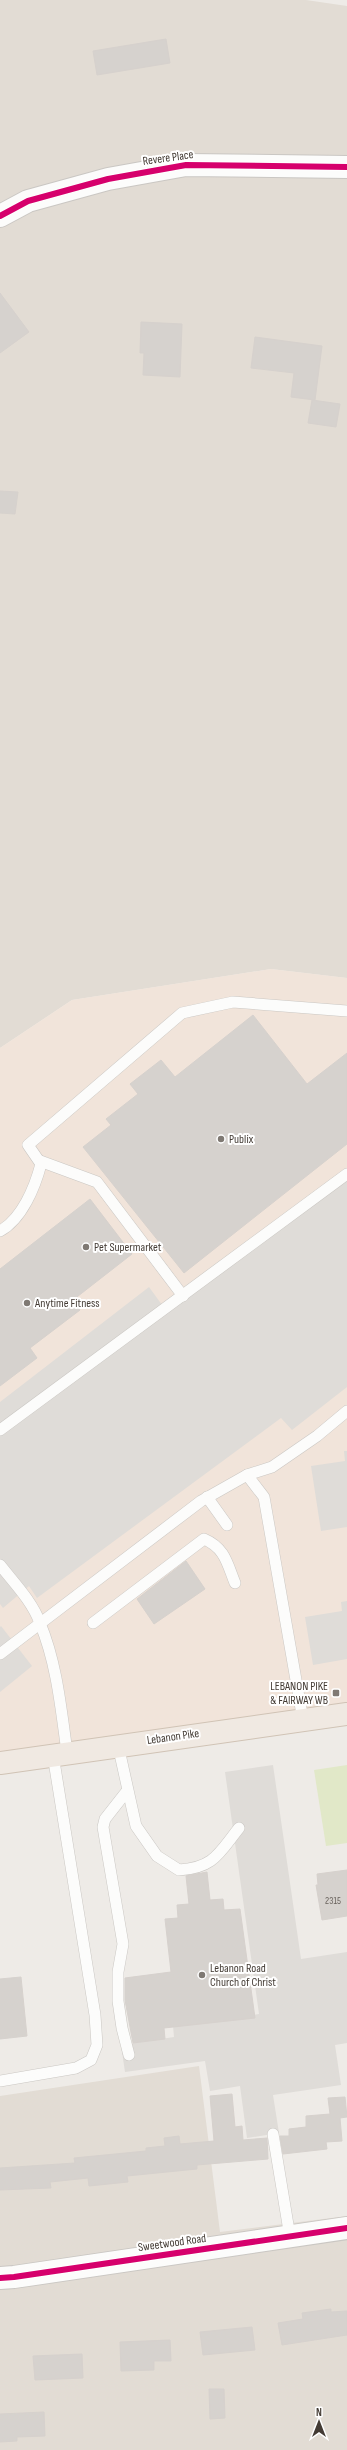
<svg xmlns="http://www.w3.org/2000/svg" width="347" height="2450" viewBox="0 0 347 2450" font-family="'Sofia Sans Condensed',sans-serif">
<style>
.residential{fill:#e2dcd4}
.commercial{fill:#f1e4da}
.green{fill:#e1e8c8}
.parking{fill:#dfdcd8}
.building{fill:#d6d2ce;stroke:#d6d1cd}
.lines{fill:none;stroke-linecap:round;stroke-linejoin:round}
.service-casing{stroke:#cac7c3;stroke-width:12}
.minor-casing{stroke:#cac7c3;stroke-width:24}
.primary-casing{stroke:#d0c3b5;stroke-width:24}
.service{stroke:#fcfcfb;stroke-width:11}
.minor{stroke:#fcfcfb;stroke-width:22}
.primary{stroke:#f0e9e2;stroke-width:22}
.cycleway-casing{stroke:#fff;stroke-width:8}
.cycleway{stroke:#d6006c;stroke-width:6}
.poi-dot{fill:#7f7973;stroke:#fff;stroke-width:1.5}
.labels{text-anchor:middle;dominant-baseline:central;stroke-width:4;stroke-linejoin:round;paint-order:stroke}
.number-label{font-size:10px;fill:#69625c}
.street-label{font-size:12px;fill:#433b34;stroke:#fff}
.poi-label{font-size:12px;fill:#433b34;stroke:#fff;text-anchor:start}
</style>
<rect width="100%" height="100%" fill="#eeebe7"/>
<g class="residential">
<polygon points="0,0 306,0 347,6 347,978 271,969 72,1000 0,1048"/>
<polygon points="199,2066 220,2232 347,2216 347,2450 0,2450 0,2096"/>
</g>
<polygon class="commercial" points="271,969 347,978 347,1714 0,1763 0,1048 72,1000"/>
<polygon class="green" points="347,1765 347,1843 326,1846 314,1770"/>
<g class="parking">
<polygon points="347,1174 347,1387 292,1430 281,1418 37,1598 29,1586 3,1608 0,1604 0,1402 149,1287 165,1309"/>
<polygon points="344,1451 347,1451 347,1527 321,1531 311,1466 345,1461"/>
<polygon points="347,1601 347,1659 313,1665 305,1617 342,1611 341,1602"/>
<polygon points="1,1626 32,1666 0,1692 0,1627"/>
<polygon points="273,1765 301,1959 347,1952 347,2043 335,2045 341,2085 273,2095 279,2133 247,2138 240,2086 210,2091 205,2061 125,2072 121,2045 174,2037 173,2026 259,2014 225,1772"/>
</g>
<g class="building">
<polygon points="166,39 170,63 97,75 93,51"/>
<polygon points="0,293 29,332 0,353"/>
<polygon points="141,322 182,324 180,377 143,375 144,353 140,353"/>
<polygon points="255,337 322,346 315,400 291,397 294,373 251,368"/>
<polygon points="312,400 340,404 336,427 308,423"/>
<polygon points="0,491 18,492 15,514 0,513"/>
<polygon points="253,1015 307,1084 347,1053 347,1144 184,1273 83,1147 111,1125 106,1119 138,1094 130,1084 161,1060 175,1077"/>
<polygon points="90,1199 132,1254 73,1300 80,1310 30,1348 37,1358 0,1386 0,1269"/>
<polygon points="186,1561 205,1589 154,1624 137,1599"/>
<polygon points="347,1870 347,1916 322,1920 316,1885 318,1885 317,1874"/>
<polygon points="207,1872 210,1900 223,1899 224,1910 240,1909 255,2018 164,2028 165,2039 133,2043 125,2000 125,1978 171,1972 165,1919 178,1918 177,1905 189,1904 186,1876"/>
<polygon points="21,1977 27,2036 0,2039 0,1979"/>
<polygon points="232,2094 235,2127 242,2126 243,2140 267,2138 268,2159 197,2165 197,2169 127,2176 128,2182 89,2186 88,2178 50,2182 51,2188 0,2190 0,2168 75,2163 74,2158 146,2151 146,2148 165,2146 164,2138 179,2136 180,2144 214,2141 210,2096"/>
<polygon points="345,2097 347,2117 340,2118 342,2141 326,2142 327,2149 283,2154 280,2136 289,2136 289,2129 306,2127 306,2116 330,2114 328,2098"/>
<polygon points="331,2309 331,2312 347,2311 347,2335 282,2345 278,2323 303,2319 302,2313"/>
<polygon points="252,2327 255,2350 203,2355 200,2332"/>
<polygon points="170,2340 171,2361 154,2361 154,2370 121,2371 120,2342"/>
<polygon points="82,2354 83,2378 35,2380 33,2356"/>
<polygon points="209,2389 224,2389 225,2418 210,2419"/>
<polygon points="44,2412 45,2436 17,2437 17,2441 0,2442 0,2414"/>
</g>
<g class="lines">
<g class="service-casing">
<g id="service">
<polyline points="40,1161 97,1182 183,1296"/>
<path d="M0,1231C22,1219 35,1187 41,1164L28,1145L182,1013L233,1002L347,1011"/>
<polyline points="0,1430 347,1174"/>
<polyline points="247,1475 264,1497 303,1720"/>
<polyline points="207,1497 227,1525"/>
<path d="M0,1565C14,1583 32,1601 40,1623C57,1664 61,1709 67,1752"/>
<path d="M93,1623L204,1539C225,1548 227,1563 235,1583"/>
<polyline points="0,1654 201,1501 247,1475 272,1467 317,1436 347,1411"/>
<path d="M118,1745L136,1826L157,1856L179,1870C214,1868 219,1853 239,1828"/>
<polyline points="127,1791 105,1819 103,1827 123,1944 118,1972 118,2001 122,2028 129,2055"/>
<polyline points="0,2081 76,2068 91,2060 97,2045 95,2015 53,1755"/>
<polyline points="273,2134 290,2237"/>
</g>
</g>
<g class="minor-casing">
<g id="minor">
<polyline points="0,216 28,201 108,179 186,165 347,167"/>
<polyline points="0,2278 14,2277 347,2228"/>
</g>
</g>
<g class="primary-casing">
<polyline id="primary" points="0,1763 347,1714"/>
</g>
<use href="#service" class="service"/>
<use href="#minor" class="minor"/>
<use href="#primary" class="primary"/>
<g class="cycleway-casing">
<g id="cycleway">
<polyline points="0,216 28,201 108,179 186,165 347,167"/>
<polyline points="0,2278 14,2277 347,2228"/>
</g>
</g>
<use href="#cycleway" class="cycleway"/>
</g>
<g class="poi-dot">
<circle cx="221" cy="1139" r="4"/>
<circle cx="86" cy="1247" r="4"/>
<circle cx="27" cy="1303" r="4"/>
<rect x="332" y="1689" width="8" height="8" rx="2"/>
<circle cx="202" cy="1975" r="4"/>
</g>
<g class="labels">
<g class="number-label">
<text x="333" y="1901">2315</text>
</g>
<g class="street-label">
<text transform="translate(168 158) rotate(-8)">Revere Place</text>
<text transform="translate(173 1737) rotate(-8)">Lebanon Pike</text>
<text transform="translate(172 2243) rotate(-8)">Sweetwood Road</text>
</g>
<g class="poi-label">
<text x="229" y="1139">Publix</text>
<text x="94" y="1247">Pet Supermarket</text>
<text x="35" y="1303">Anytime Fitness</text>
<text x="328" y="1686" text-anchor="end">LEBANON PIKE<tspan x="328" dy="14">&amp; FAIRWAY WB</tspan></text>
<text x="210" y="1968">Lebanon Road<tspan x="210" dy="14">Church of Christ</tspan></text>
</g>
</g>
<g transform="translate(319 2422)" stroke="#ffffff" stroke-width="3" paint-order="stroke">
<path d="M0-3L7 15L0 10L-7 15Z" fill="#433b34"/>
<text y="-6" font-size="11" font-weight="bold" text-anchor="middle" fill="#433b34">N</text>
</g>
</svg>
